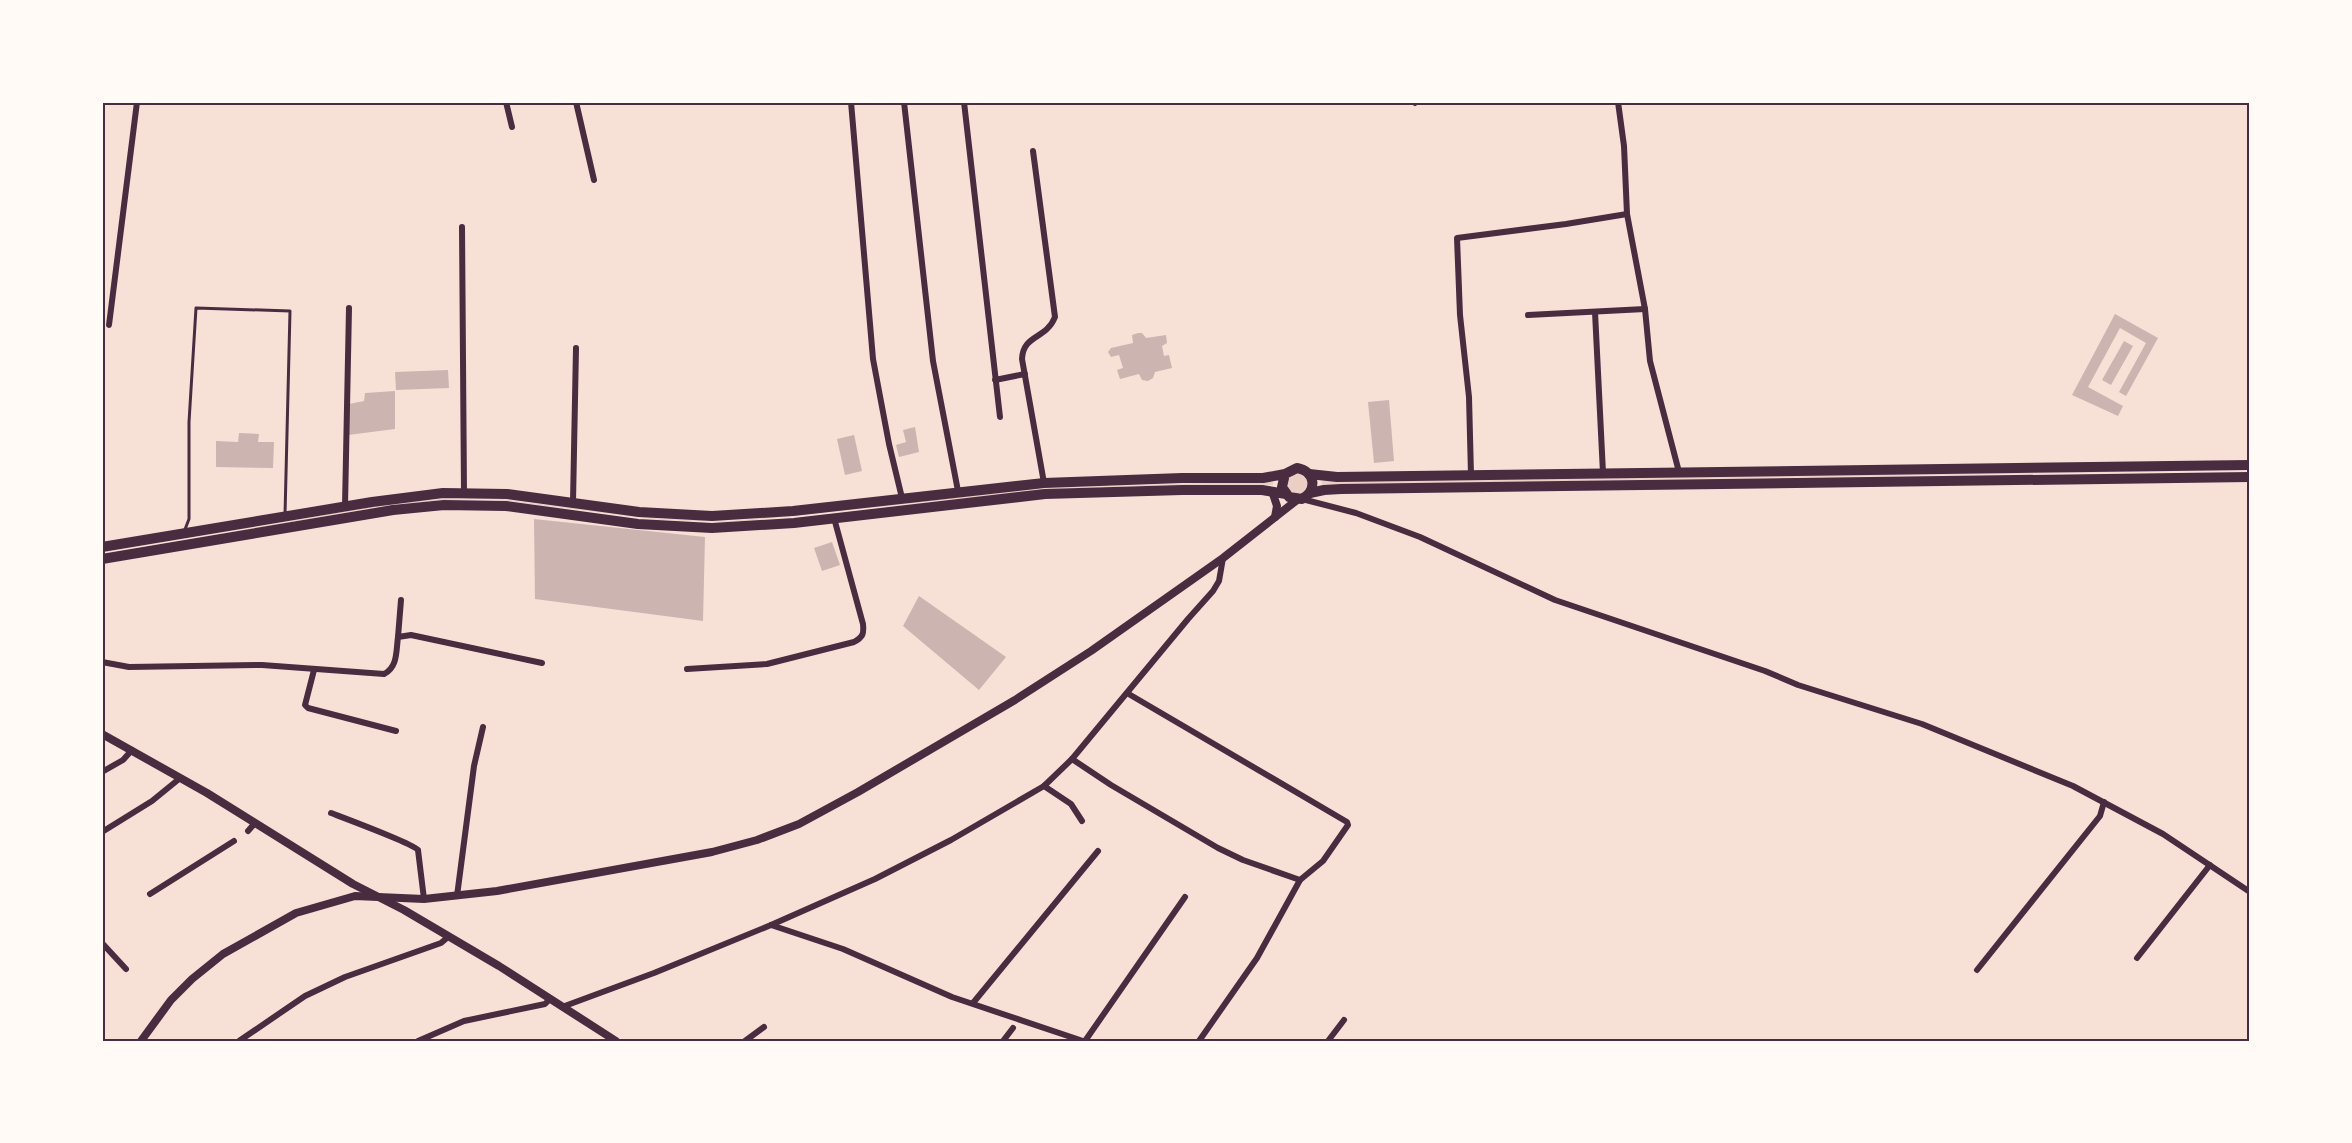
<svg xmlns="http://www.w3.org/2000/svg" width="2352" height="1143" viewBox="0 0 2352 1143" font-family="'Fira Sans',sans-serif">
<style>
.green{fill:#ebcfc5}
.building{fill:#ccb4b1}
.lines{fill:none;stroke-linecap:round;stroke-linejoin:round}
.service{stroke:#4a2c40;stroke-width:3}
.minor{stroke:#4a2c40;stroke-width:6}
.tertiary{stroke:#4a2c40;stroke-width:8}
.primary{stroke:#4a2c40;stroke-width:10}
.neatline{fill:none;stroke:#4a2c40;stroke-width:2}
</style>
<rect width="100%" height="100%" fill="#f7e1d7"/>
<g class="green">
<polygon points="2250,470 1322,485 1322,481"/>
<circle cx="1298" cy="484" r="10"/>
<polygon points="1273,481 1273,485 1133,486 1050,489 732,522 660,520 493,499 442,500 382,506 102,555 382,505 442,499 493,498 660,519 732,521 1050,488"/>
</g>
<g class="building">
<polygon points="2115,314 2158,338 2126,396 2119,392 2146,343 2120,328 2088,387 2123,406 2118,416 2072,395"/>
<polygon points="1138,333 1142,333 1146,338 1166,335 1167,343 1162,346 1164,356 1169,355 1172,368 1155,372 1153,378 1148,381 1142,380 1139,374 1120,379 1117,370 1123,368 1119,355 1111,357 1108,352 1111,348 1133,343 1132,335"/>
<polygon points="2124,341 2133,346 2111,385 2102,380"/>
<polygon points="448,370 449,388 396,390 395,372"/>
<polygon points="395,391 395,429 348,435 349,404 364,401 365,393"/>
<polygon points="1389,400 1394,461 1374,463 1368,402"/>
<polygon points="915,427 919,452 899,457 896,445 906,442 903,430"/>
<polygon points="239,433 259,434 258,442 274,442 273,468 216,467 216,441 238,442"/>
<polygon points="854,435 862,471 845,475 837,439"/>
<polygon points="534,519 705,537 703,621 535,599"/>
<polygon points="832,542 840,565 822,571 814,548"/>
<polygon points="919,596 1006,657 979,690 903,626"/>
</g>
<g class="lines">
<polyline class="service" points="184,532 189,519 189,422 196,308 290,311 285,515"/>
<g class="minor">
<polyline points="506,102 512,127"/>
<polyline points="576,102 594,180"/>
<polyline points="851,102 873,359 889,444 902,498"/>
<polyline points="904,102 933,361 958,491"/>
<polyline points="964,102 1000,417"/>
<polyline points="1414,102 1415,103"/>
<polyline points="1618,102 1624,146 1627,214 1645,309 1650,361 1679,472"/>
<path d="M1033,151L1055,317C1046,340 1023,334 1022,359L1044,483"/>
<polyline points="462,227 464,492"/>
<polyline points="1595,312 1603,473"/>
<polyline points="1528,315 1645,309"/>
<polyline points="109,325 137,102"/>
<polyline points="995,380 1025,374"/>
<polyline points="1471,475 1469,397 1460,315 1457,238 1566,224 1627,214"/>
<polyline points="1302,499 1356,513 1420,537 1555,600 1765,671 1798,685 1922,724 2073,786 2163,834 2250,892"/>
<polyline points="573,502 576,348"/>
<polyline points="345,506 349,308"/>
<polyline points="398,637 401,600"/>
<path d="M102,662L129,667L262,665L384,674C398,667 396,651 398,637L411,635L542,663"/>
<path d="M687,669L767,664L854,642C863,637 864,634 863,624L834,518"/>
<polyline points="314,670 305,705 308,708 396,731"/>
<polyline points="1127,693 1347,822 1348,825 1323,861 1300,880 1257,958 1199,1041"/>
<polyline points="1072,759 1111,785 1218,848 1243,860 1300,880"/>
<polyline points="102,772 123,760 132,750"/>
<polyline points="1044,786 1071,804 1082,821"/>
<path d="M331,813C344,818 414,844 418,850L424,899"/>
<polyline points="248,831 255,823"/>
<polyline points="102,832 152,801 179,779"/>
<polyline points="150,894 234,841"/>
<polyline points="457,896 474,766 483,727"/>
<polyline points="771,925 843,949 952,997 1083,1041"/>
<polyline points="102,943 126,969"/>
<polyline points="2137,958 2210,865"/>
<polyline points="1977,970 2100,816 2104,802"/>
<polyline points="973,1003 1098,851"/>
<polyline points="562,1007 654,973 771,925 875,879 951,840 1044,786 1072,759 1188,619 1213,591 1219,581 1223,558"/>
<polyline points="239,1041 305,996 345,977 441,943 448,937"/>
<polyline points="418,1041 464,1021 545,1004 550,999"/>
<polyline points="745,1041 764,1027"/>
<polyline points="1003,1041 1013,1028"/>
<polyline points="1085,1041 1185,897"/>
<polyline points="1328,1041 1344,1020"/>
</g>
<g class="tertiary">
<polyline points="1272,491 1277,506 1275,517"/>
<polyline points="102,734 207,793 353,884 404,910 499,966 616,1041"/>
<polyline points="141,1041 171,1000 192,979 223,954 296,913 355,896 424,899 497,891 712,852 757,840 799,824 858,792 1015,700 1091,651 1223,558 1297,500"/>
</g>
<g class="primary">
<polyline points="1309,474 1337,477 2250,465"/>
<polyline points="1310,493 1324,490 1341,489 2250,477"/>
<path d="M102,547L372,502L443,493L507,494L639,512L712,516L793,511L1044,483L1182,478H1263L1285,474L1297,468C1315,471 1318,490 1302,499L1289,497L1282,487L1285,474"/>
<polyline points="102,559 393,510 444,505 506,506 638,524 712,528 794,523 1045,494 1182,490 1262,490 1286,494"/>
</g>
</g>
<rect width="2352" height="1143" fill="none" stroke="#fffaf5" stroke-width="207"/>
<rect x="104" y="104" width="2144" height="936" class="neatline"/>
</svg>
